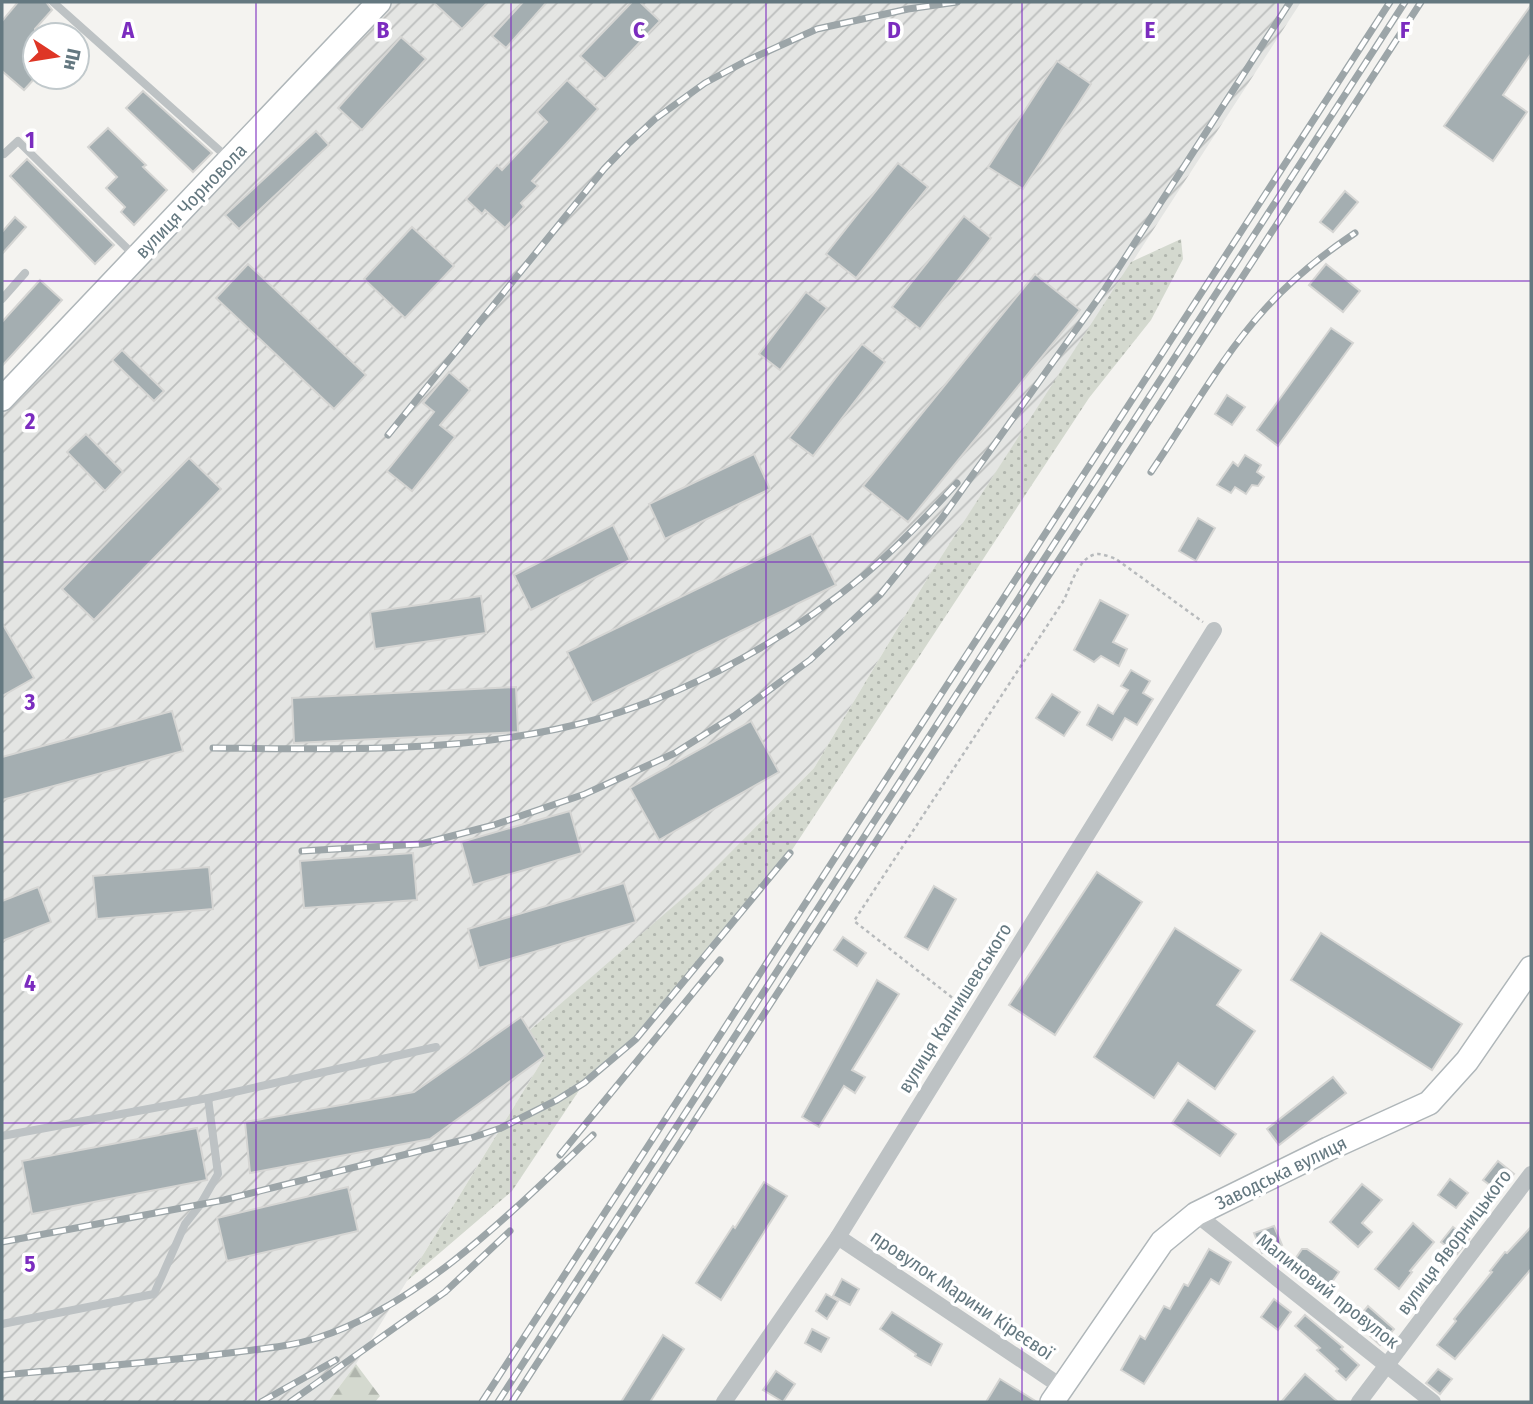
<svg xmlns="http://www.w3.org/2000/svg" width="1533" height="1404" viewBox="0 0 1533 1404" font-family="'Fira Sans Condensed',sans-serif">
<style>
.industrial{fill:url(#industrial-furrows)}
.grass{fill:url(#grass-dots)}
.forest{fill:url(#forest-firs)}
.building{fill:#a4aeb1;stroke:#d5d5d3;stroke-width:2}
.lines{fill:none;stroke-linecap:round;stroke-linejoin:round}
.secondary-casing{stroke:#afb6b9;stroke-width:26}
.path{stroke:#b7babc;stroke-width:2.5;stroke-dasharray:3.5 3.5;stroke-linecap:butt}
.lane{stroke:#bdc2c4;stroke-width:8}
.street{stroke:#bdc2c4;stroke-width:16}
.secondary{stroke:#fff;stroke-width:23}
.rail-casing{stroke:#9ca5a8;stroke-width:7}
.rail{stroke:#fff;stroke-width:4.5;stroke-dasharray:13;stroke-linecap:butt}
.grid{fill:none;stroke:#7b2cbf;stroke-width:2;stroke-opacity:0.55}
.labels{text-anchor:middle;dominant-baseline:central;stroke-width:7;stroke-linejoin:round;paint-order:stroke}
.street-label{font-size:19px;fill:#647880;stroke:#fff}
.grid-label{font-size:23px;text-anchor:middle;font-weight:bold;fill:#7b2cbf;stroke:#fff;stroke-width:7;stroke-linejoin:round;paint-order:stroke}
</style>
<defs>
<pattern id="industrial-furrows" width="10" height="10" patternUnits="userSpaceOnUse" patternTransform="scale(1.75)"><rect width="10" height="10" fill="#e4e5e3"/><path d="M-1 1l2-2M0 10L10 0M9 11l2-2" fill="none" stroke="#bcbebd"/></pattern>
<pattern id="grass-dots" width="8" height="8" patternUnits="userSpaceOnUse" patternTransform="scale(1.75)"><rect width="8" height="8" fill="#d4d9cf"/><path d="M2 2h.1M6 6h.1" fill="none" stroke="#b0b5ad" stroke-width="1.8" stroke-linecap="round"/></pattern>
<pattern id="forest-firs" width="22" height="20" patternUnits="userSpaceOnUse" patternTransform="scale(1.75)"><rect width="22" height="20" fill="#d4d9cf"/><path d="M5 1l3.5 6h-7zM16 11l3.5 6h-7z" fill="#b0b5ad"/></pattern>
</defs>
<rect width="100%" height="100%" fill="#f4f3f0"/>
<polygon class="industrial" points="389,2 1301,2 930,574 814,768 698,885 545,1056 356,1364 328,1402 2,1402 2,409"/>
<polygon class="grass" points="1181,239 1183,259 1151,320 1089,398 790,853 636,1039 584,1083 512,1191 407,1281 545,1056 529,1031 698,885 814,768 930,574 1131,262"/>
<polygon class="forest" points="356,1364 380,1396 375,1402 328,1402"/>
<g class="building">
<polygon points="18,2 46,2 52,10 35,29 35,78 24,90 2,71 2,21"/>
<polygon points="433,2 488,2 462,29"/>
<polygon points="523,2 547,2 506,48 492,36"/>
<polygon points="632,2 640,2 660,21 605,79 580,56"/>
<polygon points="1531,5 1531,54 1503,95 1527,112 1493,161 1444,126"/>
<polygon points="401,37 426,59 362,130 338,108"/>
<polygon points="1057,61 1091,84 1023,189 988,167"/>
<polygon points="567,80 598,109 532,181 538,186 521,203 524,207 505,228 485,210 482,214 466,199 497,165 502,170 547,122 537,112"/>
<polygon points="143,91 212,153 193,172 126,108"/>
<polygon points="108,128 146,165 143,167 167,190 134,225 121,212 125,207 106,188 117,177 88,147"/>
<polygon points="316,131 329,145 239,229 225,215"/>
<polygon points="27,159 114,245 95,264 10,176"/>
<polygon points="898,163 928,187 856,278 826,254"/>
<polygon points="1345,191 1358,202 1333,232 1320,222"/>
<polygon points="964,216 991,238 920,329 892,307"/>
<polygon points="15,217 26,227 2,254 2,232"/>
<polygon points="412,227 454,266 405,318 364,279"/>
<polygon points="248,264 366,375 334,409 216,298"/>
<polygon points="1326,264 1360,291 1343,312 1309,285"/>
<polygon points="1035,274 1080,310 908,522 863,486"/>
<polygon points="40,280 62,300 2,366 2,322"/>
<polygon points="806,292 827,308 780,370 759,354"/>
<polygon points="1331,328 1353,343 1278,446 1257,430"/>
<polygon points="862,344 885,362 813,456 789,438"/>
<polygon points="122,350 164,391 154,401 112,360"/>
<polygon points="449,372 470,390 440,425 455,437 412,491 387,471 434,412 423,403"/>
<polygon points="1227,395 1245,407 1232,425 1215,414"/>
<polygon points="86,434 123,472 105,491 67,452"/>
<polygon points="754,454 770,489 665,539 649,504"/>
<polygon points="1245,455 1261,465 1257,472 1264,477 1258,486 1252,485 1246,494 1235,487 1231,493 1217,485 1233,462 1238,466"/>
<polygon points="189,458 221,489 94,620 62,589"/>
<polygon points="1198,518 1215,528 1196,561 1179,551"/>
<polygon points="613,525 630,560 531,610 514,575"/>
<polygon points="811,534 836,585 592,703 567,652"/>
<polygon points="481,596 486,633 375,649 370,612"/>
<polygon points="1100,600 1128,615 1113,642 1127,649 1119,666 1101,656 1094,662 1074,650"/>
<polygon points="2,623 34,678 2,696"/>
<polygon points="1131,670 1150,681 1143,693 1153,699 1137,725 1125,718 1112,740 1087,725 1098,705 1113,714 1128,690 1121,686"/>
<polygon points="516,687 518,732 294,743 292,698"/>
<polygon points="1052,694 1080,712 1064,736 1036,718"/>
<polygon points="172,711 183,751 2,800 2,757"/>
<polygon points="751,721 779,772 659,840 630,788"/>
<polygon points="570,811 582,853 473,885 461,842"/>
<polygon points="413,853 417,900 304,908 300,861"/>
<polygon points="209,867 213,909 97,919 93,876"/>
<polygon points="1097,872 1142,902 1055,1035 1009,1005"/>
<polygon points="624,883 636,922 479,968 468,929"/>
<polygon points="934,886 956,899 928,950 905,937"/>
<polygon points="38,887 51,922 2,941 2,901"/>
<polygon points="1175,928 1241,970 1217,1005 1255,1031 1215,1089 1178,1063 1154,1098 1094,1057"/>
<polygon points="1321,933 1462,1024 1432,1070 1291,980"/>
<polygon points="843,937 866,953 857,966 834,950"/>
<polygon points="877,980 899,994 852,1070 865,1077 855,1093 844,1086 819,1127 802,1117"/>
<polygon points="521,1017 545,1056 430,1139 250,1173 245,1122 414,1092"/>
<polygon points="1333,1077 1346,1093 1279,1145 1267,1129"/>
<polygon points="1188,1100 1236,1134 1220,1156 1172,1123"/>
<polygon points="197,1128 207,1180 32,1214 22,1161"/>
<polygon points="1498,1161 1514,1174 1499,1192 1483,1180"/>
<polygon points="1450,1179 1468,1193 1456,1208 1438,1195"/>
<polygon points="764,1182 787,1196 721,1300 696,1283 733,1226 735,1228"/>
<polygon points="1362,1184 1382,1200 1362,1223 1372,1232 1358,1247 1330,1222"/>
<polygon points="348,1187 358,1231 227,1261 217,1218"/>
<polygon points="1413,1223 1434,1242 1410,1271 1412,1272 1399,1289 1375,1269"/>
<polygon points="1274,1226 1282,1245 1262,1253 1254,1233"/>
<polygon points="1453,1227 1469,1239 1457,1254 1441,1242"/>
<polygon points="1531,1227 1531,1269 1455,1359 1437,1345 1456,1321 1454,1319 1492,1272 1490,1271 1505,1252 1507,1253"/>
<polygon points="1209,1249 1231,1262 1219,1284 1211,1279 1144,1384 1121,1370 1140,1336 1145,1339 1164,1306 1170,1309 1184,1284 1188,1286"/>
<polygon points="1302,1249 1307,1249 1339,1272 1325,1292 1289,1268"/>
<polygon points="842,1279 859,1289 850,1305 833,1296"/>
<polygon points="826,1294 838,1301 827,1319 816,1311"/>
<polygon points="1274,1299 1291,1312 1278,1330 1261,1317"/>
<polygon points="1368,1306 1394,1329 1380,1345 1355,1322"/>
<polygon points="892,1312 942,1344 931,1365 915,1356 916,1354 880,1329"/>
<polygon points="1305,1315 1343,1347 1341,1349 1359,1365 1346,1380 1336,1371 1338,1369 1317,1350 1320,1348 1295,1326"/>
<polygon points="812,1329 829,1338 821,1352 805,1343"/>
<polygon points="663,1335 684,1349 650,1402 621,1402"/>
<polygon points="1438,1369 1452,1379 1440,1394 1426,1383"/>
<polygon points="776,1371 795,1384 783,1402 763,1390"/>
<polygon points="1305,1374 1338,1402 1281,1402"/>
<polygon points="1000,1379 1037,1402 986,1402"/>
</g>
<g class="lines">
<g class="secondary-casing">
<g id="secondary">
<polyline points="2,399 379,2"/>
<polyline points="1052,1402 1162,1242 1196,1214 1328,1149 1429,1103 1467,1061 1531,968"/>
</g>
</g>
<path class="path" d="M963,1006L854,921L1064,600C1071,585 1079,555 1098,554C1103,554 1111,557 1116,559L1203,622"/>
<g class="lane">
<polyline points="53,2 228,158"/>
<polyline points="4,154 18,141 135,256"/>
<polyline points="2,299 25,273"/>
<polyline points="2,1136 208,1098 436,1047"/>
<polyline points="2,1324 154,1294 185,1224 200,1205 218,1174 208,1098"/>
</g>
<g class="street">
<polyline points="1196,1214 1433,1402"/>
<polyline points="838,1237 1062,1387"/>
<polyline points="724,1402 838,1237 1214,630"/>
<polyline points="1359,1402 1531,1174"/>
</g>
<use href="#secondary" class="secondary"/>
<g class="rail-casing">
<g id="rail">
<polyline points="388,435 604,169 628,144 655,119 705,83 746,61 817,29 908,9 957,2"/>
<path d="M1151,472C1188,418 1221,357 1265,309C1292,279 1322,255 1355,233"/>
<path d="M213,748C327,749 445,753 557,729C667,706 776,648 863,576C897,548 927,516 957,483"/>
<polyline points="302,851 421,844 494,825 585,794 675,753 734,716 810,660 880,595 942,518 1105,289 1290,2"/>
<polyline points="560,1155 720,960"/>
<polyline points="2,1242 224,1200 471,1138 501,1128 557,1100 584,1083 636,1039 790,853"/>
<path d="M2,1375C77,1368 153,1363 229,1353C258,1349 289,1347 317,1338C421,1305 515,1209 593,1135"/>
<polyline points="261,1402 336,1360"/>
<polyline points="290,1402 445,1292 510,1231"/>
<polyline points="482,1402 1390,2"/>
<polyline points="498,1402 1405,2"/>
<polyline points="512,1402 1421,2"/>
</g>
</g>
<use href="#rail" class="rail"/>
</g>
<path class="grid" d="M256,2V1402M511,2V1402M766,2V1402M1022,2V1402M1278,2V1402M2,281H1531M2,562H1531M2,842H1531M2,1123H1531"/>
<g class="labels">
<g class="street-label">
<text transform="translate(191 201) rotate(-46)">вулиця Чорновола</text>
<text transform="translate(955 1008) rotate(-58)">вулиця Калнишевського</text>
<text transform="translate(1281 1173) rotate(-26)">Заводська вулиця</text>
<text transform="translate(1454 1242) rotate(-53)">вулиця Яворницького</text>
<text transform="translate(1328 1291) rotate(38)">Малиновий провулок</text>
<text transform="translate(962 1295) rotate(34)">провулок Марини Кіреєвої</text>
</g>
</g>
<g class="grid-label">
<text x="128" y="38">A</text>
<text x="383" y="38">B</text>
<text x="639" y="38">C</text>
<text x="894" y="38">D</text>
<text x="1150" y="38">E</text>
<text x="1405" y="38">F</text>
<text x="30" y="148">1</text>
<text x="30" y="429">2</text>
<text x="30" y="710">3</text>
<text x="30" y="991">4</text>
<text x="30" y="1272">5</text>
</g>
<rect width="1533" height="1404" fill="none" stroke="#647880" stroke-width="7"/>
<g transform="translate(56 56) rotate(102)"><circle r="33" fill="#ffffff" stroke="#c1c9cc" stroke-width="2"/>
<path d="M0-5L12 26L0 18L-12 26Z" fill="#de3626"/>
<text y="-10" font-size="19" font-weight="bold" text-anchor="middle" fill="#647880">Пн</text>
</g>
</svg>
